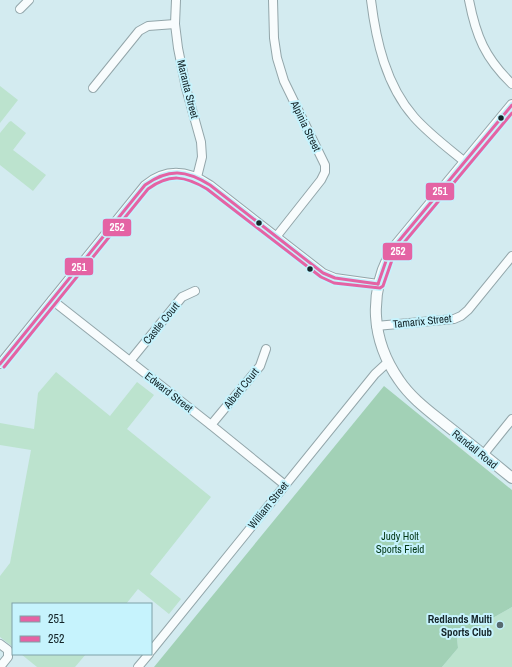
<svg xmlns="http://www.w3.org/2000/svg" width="512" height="667" viewBox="0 0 512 667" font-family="'Archivo Narrow',sans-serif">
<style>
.green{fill:#bce3ce}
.forest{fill:#a2d1b6}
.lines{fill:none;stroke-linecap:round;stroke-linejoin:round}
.minor-casing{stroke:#93a6aa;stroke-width:10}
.tertiary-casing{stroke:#93a6aa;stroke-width:12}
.minor{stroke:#f8fcfd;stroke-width:8}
.tertiary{stroke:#f8fcfd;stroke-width:10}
.bus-1-casing{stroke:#c6f3fd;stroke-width:6}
.bus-2-casing{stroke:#c6f3fd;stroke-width:6}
.bus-1{stroke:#e463a4;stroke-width:3}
.bus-2{stroke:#e463a4;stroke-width:3}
.bus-dot{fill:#142529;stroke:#c6f3fd;stroke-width:1.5}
.poi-dot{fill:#576a6f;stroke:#c6f3fd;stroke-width:1.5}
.labels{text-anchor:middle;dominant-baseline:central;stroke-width:4;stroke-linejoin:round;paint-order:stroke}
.street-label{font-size:11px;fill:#142529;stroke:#c6f3fd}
.park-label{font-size:11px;fill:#033816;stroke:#c6f3fd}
.poi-label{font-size:11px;font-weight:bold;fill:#142529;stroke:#c6f3fd;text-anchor:end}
.line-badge{stroke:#c6f3fd;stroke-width:1.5}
.badge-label{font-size:11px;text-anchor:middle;font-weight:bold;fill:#fff}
</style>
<rect width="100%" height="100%" fill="#d3ebf0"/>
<g class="green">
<polygon points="0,86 18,100 0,123"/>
<polygon points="11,121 26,133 13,150 46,175 33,191 0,165 0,133 9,122"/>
<polygon points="56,372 110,416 137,382 154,395 127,429 211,497 150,574 181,599 169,614 138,589 126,604 13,604 13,647 0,637 0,576 10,563 31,450 0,445 0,423 34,429 38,393"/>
<polygon points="512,607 512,667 442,667 458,648 457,638"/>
<polygon points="21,654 86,654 75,667 37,667"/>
</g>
<polygon class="forest" points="384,386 512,490 512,607 457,638 458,648 442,667 154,667"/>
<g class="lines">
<g class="minor-casing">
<g id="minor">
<polyline points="176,0 175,24 178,48 186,88 201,142 202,157 197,177"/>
<polyline points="273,0 274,38 277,58 284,81 325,165 325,172 321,180 276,237"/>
<path d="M371,0C376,41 386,85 414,117C429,134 448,148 465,162"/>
<path d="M469,0C476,36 485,58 512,84"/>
<polyline points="20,9 29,0"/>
<polyline points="93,88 139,31 148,26 175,24"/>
<polyline points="52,300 211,425 285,485"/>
<polyline points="376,326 454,319 461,316 468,310 512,256"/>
<polyline points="130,361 182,297 195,291"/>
<path d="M0,364L145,185C167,167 188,170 210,185L323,273L335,278L378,284"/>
<polyline points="211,425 260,366 266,349"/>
<polyline points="483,455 512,419"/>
<polyline points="0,644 8,650 8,657 0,667"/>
<polyline points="151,651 375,374 388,362"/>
<polyline points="138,667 149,654"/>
</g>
</g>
<g class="tertiary-casing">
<path id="tertiary" d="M512,105L392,250C368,293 371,340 399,380C411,398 429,411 445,424C468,442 490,460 512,478"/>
</g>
<use href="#minor" class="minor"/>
<use href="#tertiary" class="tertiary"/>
<g class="bus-1-casing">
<g id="bus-1">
<polyline points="378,284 387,258 398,242 512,105"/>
<path d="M0,364L145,185C169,168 186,170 210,185L323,273L335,278L378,284"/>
</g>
</g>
<g class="bus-2-casing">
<path id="bus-2" d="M4,367L148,189C170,173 185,176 207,189L321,277L334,283L380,288L383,286L392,260L402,245L512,113"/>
</g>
<use href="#bus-1" class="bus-1"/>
<use href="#bus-2" class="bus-2"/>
</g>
<g class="bus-dot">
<circle cx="501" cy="118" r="3.5"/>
<circle cx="259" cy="223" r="3.5"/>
<circle cx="310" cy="269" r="3.5"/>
</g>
<circle class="poi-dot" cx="500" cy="625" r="4"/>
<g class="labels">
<g class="street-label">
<text transform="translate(188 89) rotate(76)">Maranta Street</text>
<text transform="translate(306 126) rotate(64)">Alpinia Street</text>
<text transform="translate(422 321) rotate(-6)">Tamarix Street</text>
<text transform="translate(161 323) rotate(-51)">Castle Court</text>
<text transform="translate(241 388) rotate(-51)">Albert Court</text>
<text transform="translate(169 392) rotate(38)">Edward Street</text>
<text transform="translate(475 449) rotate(39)">Randall Road</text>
<text transform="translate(268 505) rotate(-51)">William Street</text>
</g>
<g class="park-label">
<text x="400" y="536">Judy Holt<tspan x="400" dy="13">Sports Field</tspan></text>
</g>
<g class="poi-label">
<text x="492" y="619">Redlands Multi<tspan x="492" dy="13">Sports Club</tspan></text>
</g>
</g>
<g class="line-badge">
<rect x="425" y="182" width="30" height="19" rx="4" fill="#e463a4"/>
<rect x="102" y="218" width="30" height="19" rx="4" fill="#e463a4"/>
<rect x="382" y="242" width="31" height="19" rx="4" fill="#e463a4"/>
<rect x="64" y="257" width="30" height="19" rx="4" fill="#e463a4"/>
</g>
<g class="badge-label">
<text x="440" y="195">251</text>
<text x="117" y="231">252</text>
<text x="398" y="255">252</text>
<text x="79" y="271">251</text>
</g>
<rect x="12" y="603" width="140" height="52" fill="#c6f3fd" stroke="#7fa1a8"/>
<rect x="20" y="616" width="20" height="6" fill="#e463a4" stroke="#7fa1a8"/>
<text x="48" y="623" font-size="12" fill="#142529">251</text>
<rect x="20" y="636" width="20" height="6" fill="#e463a4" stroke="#7fa1a8"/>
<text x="48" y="643" font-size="12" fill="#142529">252</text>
</svg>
